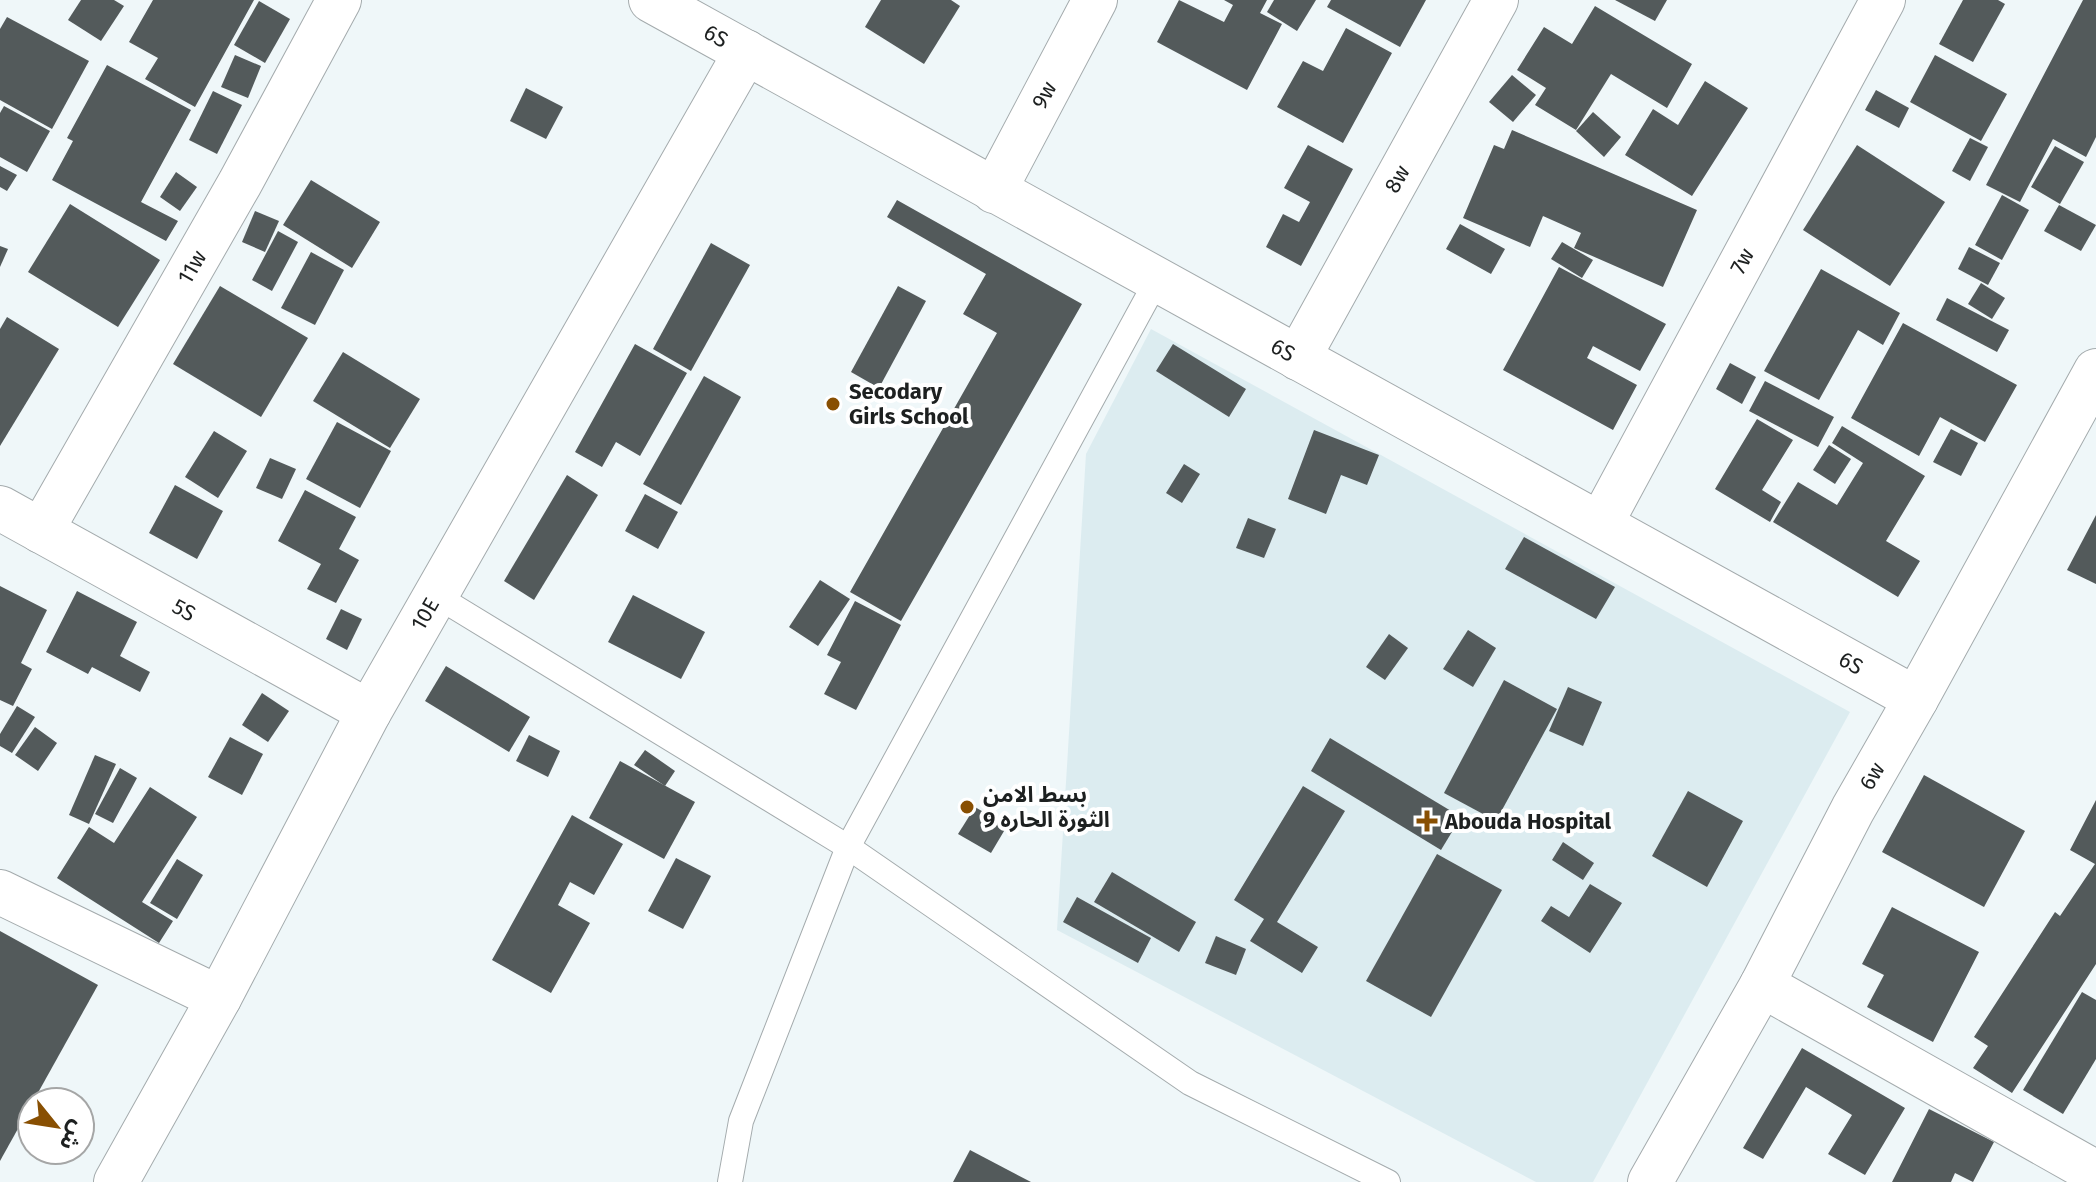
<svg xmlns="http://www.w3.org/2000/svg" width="2096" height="1182" viewBox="0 0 2096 1182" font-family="'Fira Sans','Noto Sans Arabic',sans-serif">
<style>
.built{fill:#dcecf0}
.building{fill:#535a5b}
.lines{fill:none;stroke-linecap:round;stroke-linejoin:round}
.service-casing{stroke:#a4abad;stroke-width:26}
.minor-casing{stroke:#a4abad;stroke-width:46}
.service{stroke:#fff;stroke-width:24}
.minor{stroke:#fff;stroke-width:44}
.poi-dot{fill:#884f02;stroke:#fff;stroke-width:3}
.labels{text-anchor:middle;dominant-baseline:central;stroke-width:8;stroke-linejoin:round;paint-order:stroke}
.street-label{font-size:22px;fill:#1d2020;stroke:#fff}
.poi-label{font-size:22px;font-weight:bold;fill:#1d2020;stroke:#fff;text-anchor:start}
</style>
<rect width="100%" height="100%" fill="#eff7f9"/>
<polygon class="built" points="1151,329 1850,712 1593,1182 1536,1182 1057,930 1086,454"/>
<g class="building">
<polygon points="81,0 114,0 124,6 101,41 68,20"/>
<polygon points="153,0 254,0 195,107 145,79 158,58 129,42"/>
<polygon points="881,0 951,0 960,6 924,64 865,27"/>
<polygon points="1179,0 1224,22 1233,5 1224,0 1267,0 1260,13 1282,24 1247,90 1157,42"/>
<polygon points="1274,0 1316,0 1297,31 1267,12"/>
<polygon points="1331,0 1426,0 1400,47 1327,7"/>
<polygon points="1615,0 1667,0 1655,21"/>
<polygon points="1963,0 1998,0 2005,4 1973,62 1939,44"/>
<polygon points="2083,0 2096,0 2096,137 2086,157 2053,139 2020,202 1986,185"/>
<polygon points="259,1 290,19 265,63 234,45"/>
<polygon points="1595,6 1692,64 1667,108 1611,74 1576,130 1535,105 1546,88 1517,70 1544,27 1572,44"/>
<polygon points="7,17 89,61 52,129 0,100 0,29"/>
<polygon points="1346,28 1392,53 1343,143 1277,107 1303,61 1323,71"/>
<polygon points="235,55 261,66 248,98 221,87"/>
<polygon points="1935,55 2007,94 1981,141 1910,102"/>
<polygon points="107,65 191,110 141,202 178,221 166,241 52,180 73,141 67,138"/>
<polygon points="1512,75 1536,95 1513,122 1489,102"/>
<polygon points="1705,81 1748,108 1692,196 1625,155 1653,109 1678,125"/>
<polygon points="526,88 563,107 546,139 510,121"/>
<polygon points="1876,90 1909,108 1899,128 1865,110"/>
<polygon points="213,91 242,105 217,154 189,140"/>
<polygon points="4,106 50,131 27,172 0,157 0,113"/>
<polygon points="1593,112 1621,137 1604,157 1576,131"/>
<polygon points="1512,130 1697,210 1663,287 1574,248 1581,233 1543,216 1530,247 1463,218 1494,145 1504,149"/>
<polygon points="1970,138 1988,147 1970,181 1952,171"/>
<polygon points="1308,145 1353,169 1301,266 1266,247 1283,214 1299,222 1310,202 1284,188"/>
<polygon points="1857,145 1945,202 1890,286 1803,230"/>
<polygon points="2055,146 2084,162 2060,204 2031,187"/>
<polygon points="0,166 17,175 7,191 0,187"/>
<polygon points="176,172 197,187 180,211 160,197"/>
<polygon points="311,180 380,222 352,268 283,225"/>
<polygon points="2002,195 2029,210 2002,260 1975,245"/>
<polygon points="897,200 1082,304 901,621 850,592 997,333 963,314 986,274 887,217"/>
<polygon points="70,204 160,260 118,327 28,272"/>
<polygon points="2059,205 2096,225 2081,251 2044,231"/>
<polygon points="255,211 279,221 265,252 242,242"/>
<polygon points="1460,224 1505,249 1491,274 1446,249"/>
<polygon points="278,231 298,242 272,291 252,280"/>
<polygon points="1562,242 1593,260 1582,278 1551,259"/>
<polygon points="711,243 750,265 691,371 653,349"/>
<polygon points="0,246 8,249 0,267"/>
<polygon points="1969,247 2000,263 1988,285 1958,269"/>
<polygon points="311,252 344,270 315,325 281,308"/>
<polygon points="1559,267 1666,324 1640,371 1593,346 1587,358 1637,385 1613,430 1503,370"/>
<polygon points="1821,269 1900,313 1883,345 1858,330 1819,400 1764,371"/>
<polygon points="1981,283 2005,298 1992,319 1968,304"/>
<polygon points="220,286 308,338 261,417 173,364"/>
<polygon points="898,286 926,301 879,388 851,372"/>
<polygon points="1947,298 2009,330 1997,352 1936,320"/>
<polygon points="7,317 59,349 0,446 0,329"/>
<polygon points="1903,323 2017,385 1985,442 1940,417 1919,456 1851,418"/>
<polygon points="635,344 687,373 640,456 616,442 602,467 575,452"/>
<polygon points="1173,344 1246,389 1229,417 1156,371"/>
<polygon points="343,352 420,399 390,448 313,401"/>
<polygon points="1730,363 1756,377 1742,404 1716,389"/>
<polygon points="704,376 741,397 681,505 643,484"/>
<polygon points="1765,381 1834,417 1818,447 1749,411"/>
<polygon points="1757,419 1793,440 1762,490 1781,502 1770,522 1715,489"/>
<polygon points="337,422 391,451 360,508 306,479"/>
<polygon points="1842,426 1925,476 1886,541 1920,561 1898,597 1773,522 1798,482 1837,505 1863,463 1832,443"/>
<polygon points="1951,429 1978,443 1961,476 1933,462"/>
<polygon points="1314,430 1379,455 1367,485 1341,475 1326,514 1288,499"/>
<polygon points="214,431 247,451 218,498 185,477"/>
<polygon points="1829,445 1851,459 1835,484 1813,470"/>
<polygon points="270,458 296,469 282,499 256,488"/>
<polygon points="1184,464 1200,474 1182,503 1166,493"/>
<polygon points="567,475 598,495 534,600 504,581"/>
<polygon points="175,485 223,511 197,559 149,533"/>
<polygon points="305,490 356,517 339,549 359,560 336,603 307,589 321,564 278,541"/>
<polygon points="645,494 678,512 658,549 625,531"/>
<polygon points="2096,515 2096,584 2067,570"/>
<polygon points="1248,518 1276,529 1264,558 1236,548"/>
<polygon points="1524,537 1615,587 1596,619 1505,569"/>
<polygon points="820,580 850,599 818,646 789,627"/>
<polygon points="0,586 47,610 21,663 32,669 13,706 0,700"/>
<polygon points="77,591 137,622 120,656 150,672 140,692 92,667 88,674 46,652"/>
<polygon points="633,595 705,632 681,679 608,642"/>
<polygon points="855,601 901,625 856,710 824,694 841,662 827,655"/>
<polygon points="341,609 362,619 347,650 326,639"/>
<polygon points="1468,630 1496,648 1473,687 1443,669"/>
<polygon points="1389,634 1408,648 1385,680 1366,667"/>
<polygon points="446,666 530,717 509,752 425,701"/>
<polygon points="1504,680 1557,709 1496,821 1444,793"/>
<polygon points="1568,687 1602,702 1583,746 1549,731"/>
<polygon points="262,693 289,711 268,742 242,725"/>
<polygon points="17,706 35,717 12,753 0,746 0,734"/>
<polygon points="35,727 57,743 38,771 15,755"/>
<polygon points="529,735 560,751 548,777 516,761"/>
<polygon points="230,737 263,754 242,795 208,777"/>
<polygon points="1330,738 1461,817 1441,850 1311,771"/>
<polygon points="645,750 675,771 665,786 634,765"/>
<polygon points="95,755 116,764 89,824 69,815"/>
<polygon points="620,761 695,802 664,859 589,818"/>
<polygon points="120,768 137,778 113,823 95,814"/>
<polygon points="1924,775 2025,831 1984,907 1882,852"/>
<polygon points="1303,786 1345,811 1277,922 1318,947 1302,973 1250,941 1264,919 1234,900"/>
<polygon points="150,787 197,817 142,902 173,921 159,943 57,878 89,827 114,843"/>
<polygon points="1688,791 1743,821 1707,887 1652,856"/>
<polygon points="2096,800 2096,964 2012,1093 1973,1068 1988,1046 1974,1037 2055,912 2060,916 2095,864 2070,850"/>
<polygon points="975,807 1007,826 991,853 958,834"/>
<polygon points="572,815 623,844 594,895 570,882 558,905 590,923 551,993 492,960"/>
<polygon points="1563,842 1594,863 1583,880 1552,860"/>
<polygon points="1437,854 1502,890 1431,1017 1366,981"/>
<polygon points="676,858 711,876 683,929 648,911"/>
<polygon points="177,859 203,875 177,919 150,903"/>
<polygon points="1112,872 1196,922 1179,952 1094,902"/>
<polygon points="1590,884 1622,903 1590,953 1541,921 1551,906 1569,917"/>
<polygon points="1077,897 1151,938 1138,963 1063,922"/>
<polygon points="1892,907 1979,952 1933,1042 1867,1007 1884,975 1862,964"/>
<polygon points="0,931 98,985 0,1161"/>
<polygon points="1216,936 1246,949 1236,975 1205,963"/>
<polygon points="2082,992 2096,1000 2096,1059 2063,1114 2023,1090"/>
<polygon points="1802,1048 1905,1108 1865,1175 1828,1154 1852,1115 1806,1087 1763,1159 1743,1148"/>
<polygon points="1929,1109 1994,1142 1973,1182 1955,1173 1951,1182 1892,1182"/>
<polygon points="970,1150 1031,1182 953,1182"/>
</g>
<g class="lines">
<g class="service-casing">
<g id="service">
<polyline points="435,595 848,847 1190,1083 1388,1182"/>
<polyline points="730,1182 741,1121 848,847 1157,280"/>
</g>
</g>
<g class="minor-casing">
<g id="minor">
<polyline points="651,0 1916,699"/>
<polyline points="994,191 1095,0"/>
<polyline points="1298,358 1496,0"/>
<polyline points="0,508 369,712"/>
<polyline points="1601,523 1883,0"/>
<polyline points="41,531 240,183 339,0"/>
<polyline points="0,892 219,998"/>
<polyline points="1762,985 2096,1173"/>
<polyline points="116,1182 219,998 369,712 746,52"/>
<polyline points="1650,1182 1762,985 1853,809 1916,699 2096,371"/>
</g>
</g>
<use href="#service" class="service"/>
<use href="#minor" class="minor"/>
</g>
<g class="poi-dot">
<circle cx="833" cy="404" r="8"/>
<circle cx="967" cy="807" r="8"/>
<path d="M1423 809h8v8h8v8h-8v8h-8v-8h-8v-8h8z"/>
</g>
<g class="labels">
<g class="street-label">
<text transform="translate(716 36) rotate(29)">6S</text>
<text transform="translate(1044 95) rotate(-62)">9w</text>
<text transform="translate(1397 179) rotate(-61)">8w</text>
<text transform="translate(1742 261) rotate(-62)">7w</text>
<text transform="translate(192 267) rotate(-60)">11w</text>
<text transform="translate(1283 350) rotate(29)">6S</text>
<text transform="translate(184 610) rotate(29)">5S</text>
<text transform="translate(425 614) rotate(-60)">10E</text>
<text transform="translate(1851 663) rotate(29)">6S</text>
<text transform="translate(1872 776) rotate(-60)">6w</text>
</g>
<g class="poi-label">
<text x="849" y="391">Secodary<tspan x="849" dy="25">Girls School</tspan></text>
<text x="983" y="794">بسط الامن<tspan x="983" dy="25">الثورة الحاره 9</tspan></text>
<text x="1445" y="821">Abouda Hospital</text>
</g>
</g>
<g transform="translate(56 1126) rotate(120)"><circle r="38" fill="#ffffff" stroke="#a5a6a6" stroke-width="2"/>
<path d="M0-6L14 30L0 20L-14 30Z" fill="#884f02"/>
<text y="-12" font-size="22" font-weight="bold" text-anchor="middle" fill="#1d2020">ش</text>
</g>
</svg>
